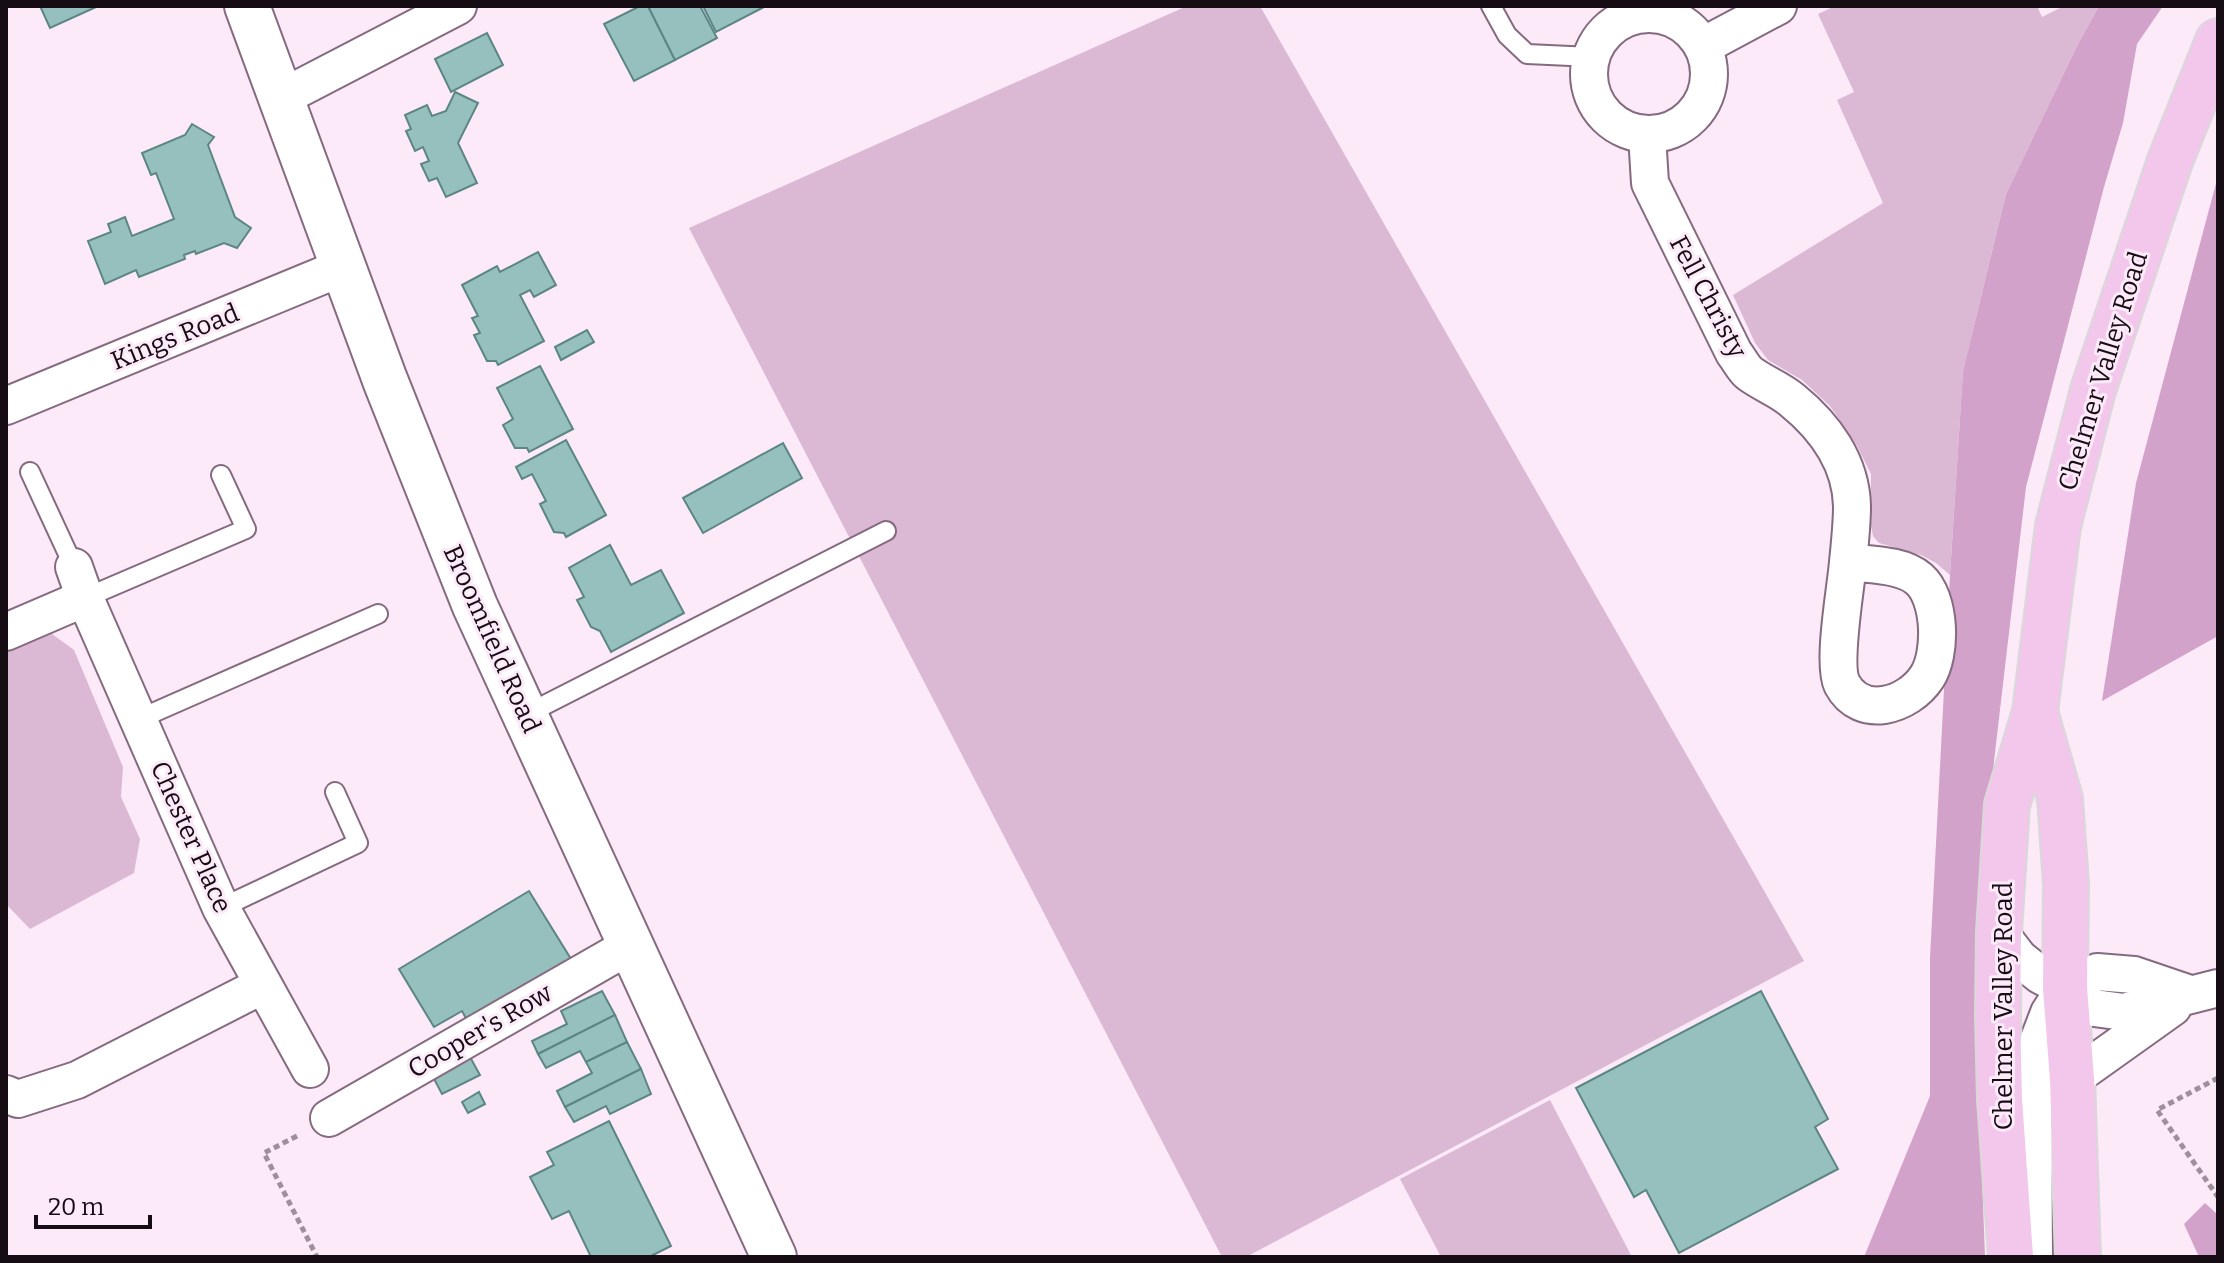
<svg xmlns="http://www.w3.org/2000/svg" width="2224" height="1263" viewBox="0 0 2224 1263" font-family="Bitter,serif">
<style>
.green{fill:#dbb9d5}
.forest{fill:#d3a2ca}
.building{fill:#95c0bd;stroke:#5c8683;stroke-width:2}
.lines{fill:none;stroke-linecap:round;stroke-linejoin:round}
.service-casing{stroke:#856a80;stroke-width:22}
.minor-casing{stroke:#856a80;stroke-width:40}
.secondary-casing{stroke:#856a80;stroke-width:48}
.primary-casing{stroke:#dad8d9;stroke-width:48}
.path{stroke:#9e8f9b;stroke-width:5;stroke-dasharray:6 4;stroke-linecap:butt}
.service{stroke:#fff;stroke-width:18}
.minor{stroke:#fff;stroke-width:36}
.secondary{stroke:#fff;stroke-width:44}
.primary{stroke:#f2c7eb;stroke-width:44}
.labels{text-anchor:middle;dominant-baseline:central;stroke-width:6;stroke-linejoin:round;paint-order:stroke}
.street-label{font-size:26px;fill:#160c14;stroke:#fceaf9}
</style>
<rect width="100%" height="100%" fill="#fceaf9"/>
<g class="green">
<polygon points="1187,6 1260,6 1804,961 1246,1257 1222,1257 689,228"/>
<polygon points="1835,6 2037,6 2042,17 2064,6 2099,6 2077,46 2006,194 1963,371 1950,575 1936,563 1921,555 1879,543 1873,536 1871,526 1871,474 1857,446 1830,406 1802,380 1768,360 1755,343 1733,295 1883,203 1837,100 1854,92 1818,14"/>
<polygon points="52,634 74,650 123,767 121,797 140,839 134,873 30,929 6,904 6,652"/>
<polygon points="1550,1100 1632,1257 1441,1257 1400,1179"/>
</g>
<g class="forest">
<polygon points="2099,6 2163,6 2137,44 2123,123 2104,187 2026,487 1994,761 1982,927 1980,1122 1985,1257 1864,1257 1930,1096 1930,958 1950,575 1963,371 2006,194 2077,46"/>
<polygon points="2218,176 2218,636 2102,701 2136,483"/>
<polygon points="2205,1203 2218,1215 2218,1257 2199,1257 2184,1224"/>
</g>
<g class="building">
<polygon points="40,6 96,6 96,7 50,28"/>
<polygon points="640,6 648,6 675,60 634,81 604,24"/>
<polygon points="648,6 700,6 717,38 675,60"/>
<polygon points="703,6 764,6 764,7 716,32"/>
<polygon points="487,33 503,65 451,92 435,59"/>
<polygon points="455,92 478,103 458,143 477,183 446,197 437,178 429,181 421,164 429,161 423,147 415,151 406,131 411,129 405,115 427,105 432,116 446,111"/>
<polygon points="192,124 214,137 208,145 235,217 251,228 237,248 224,243 196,254 195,251 184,255 185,259 139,277 136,270 105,284 88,241 111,232 108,224 125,217 132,236 174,219 156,173 151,175 142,153 185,135"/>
<polygon points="538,252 556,285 534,297 530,290 520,295 544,341 498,365 496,361 487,361 474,335 480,333 472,318 478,316 462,285 497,266 500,272"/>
<polygon points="587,330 594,342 561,360 555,347"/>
<polygon points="540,366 573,429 529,452 527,448 515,448 503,425 513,419 497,388"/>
<polygon points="566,440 606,515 566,537 564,533 554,532 540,504 546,501 532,474 522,479 516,467"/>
<polygon points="783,443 802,478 703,533 683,498"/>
<polygon points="610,545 631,585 661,570 684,613 611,652 600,631 591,627 577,600 584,597 569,568"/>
<polygon points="529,891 571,959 468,1022 462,1011 434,1027 399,969"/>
<polygon points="602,991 615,1015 538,1054 532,1041 567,1024 561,1011"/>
<polygon points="1761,991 1828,1119 1815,1127 1838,1169 1679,1253 1646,1190 1634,1197 1576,1088"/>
<polygon points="615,1015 627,1042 586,1062 580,1051 546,1068 538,1054"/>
<polygon points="627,1042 641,1069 565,1107 557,1091 592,1073 586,1062"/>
<polygon points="470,1057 480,1075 442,1094 433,1077"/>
<polygon points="641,1069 651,1094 610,1114 606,1106 574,1122 565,1107"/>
<polygon points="479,1092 485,1104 468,1113 462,1102"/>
<polygon points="609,1121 671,1246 649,1257 591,1257 569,1211 552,1219 530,1177 554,1165 547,1152"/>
</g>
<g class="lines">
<g class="service-casing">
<g id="service">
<polyline points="1491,6 1507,35 1527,54 1592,57"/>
<polyline points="1654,6 1655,14"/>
<polyline points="30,472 74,567"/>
<polyline points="85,598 246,529 221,475"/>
<polyline points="525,715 886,531"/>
<polyline points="139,719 378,614"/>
<polyline points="221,908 358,843 335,792"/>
</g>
</g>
<g class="minor-casing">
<g id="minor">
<circle cx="1649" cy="74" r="60"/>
<polyline points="1703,46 1778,6"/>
<polyline points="281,98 458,6"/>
<path d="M1647,135L1650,183L1734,353C1739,359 1743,368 1749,373C1762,383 1779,389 1792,400C1824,426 1851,462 1852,506C1852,524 1850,543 1848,562C1870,565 1902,564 1919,579C1941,598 1942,654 1927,677C1908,706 1861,720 1842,684C1832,663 1846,588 1848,562"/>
<polyline points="6,406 343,267"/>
<polyline points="74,567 85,598"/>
<polyline points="6,632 85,598 221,908 310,1069"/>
<polyline points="1999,932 2019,958 2040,975 2065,988 2094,1008 2124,1012 2218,988"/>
<polyline points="2072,1079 2173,1007"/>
<polyline points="6,1094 18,1099 77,1080 263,985"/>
<polyline points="329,1118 631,945"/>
<polyline points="2034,1257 2033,1084 2039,1039 2049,1013 2065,988 2097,972 2134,975 2190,994"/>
</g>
</g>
<g class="secondary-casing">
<polyline id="secondary" points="247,6 385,380 475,606 774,1257"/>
</g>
<g class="primary-casing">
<g id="primary">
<polyline points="2035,712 2060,799 2066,884 2065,988 2072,1079 2078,1257"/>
<polyline points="2011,1257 2000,1099 1998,1015 1999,932 2007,805 2035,712 2058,526 2093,390 2170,161 2218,41"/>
</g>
</g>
<g class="path">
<polyline points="2218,1078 2157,1110 2218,1197"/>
<polyline points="297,1136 264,1153 317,1257"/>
</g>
<use href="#service" class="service"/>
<use href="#minor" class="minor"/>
<use href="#secondary" class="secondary"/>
<use href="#primary" class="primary"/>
</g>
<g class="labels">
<g class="street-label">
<text transform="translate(1708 297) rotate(62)">Fell Christy</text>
<text transform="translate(175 337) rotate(-22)">Kings Road</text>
<text transform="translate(2103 371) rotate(-73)">Chelmer Valley Road</text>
<text transform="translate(492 639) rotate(66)">Broomfield Road</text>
<text transform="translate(191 837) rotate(66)">Chester Place</text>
<text transform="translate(2003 1006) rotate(-90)">Chelmer Valley Road</text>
<text transform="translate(480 1031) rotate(-30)">Cooper's Row</text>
</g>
</g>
<rect width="2224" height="1263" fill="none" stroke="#160c14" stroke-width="16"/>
<path d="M36 1215v12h114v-12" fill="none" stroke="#160c14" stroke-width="4"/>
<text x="48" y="1215" font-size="24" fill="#160c14" stroke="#fceaf9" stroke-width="6" paint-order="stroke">20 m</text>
</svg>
